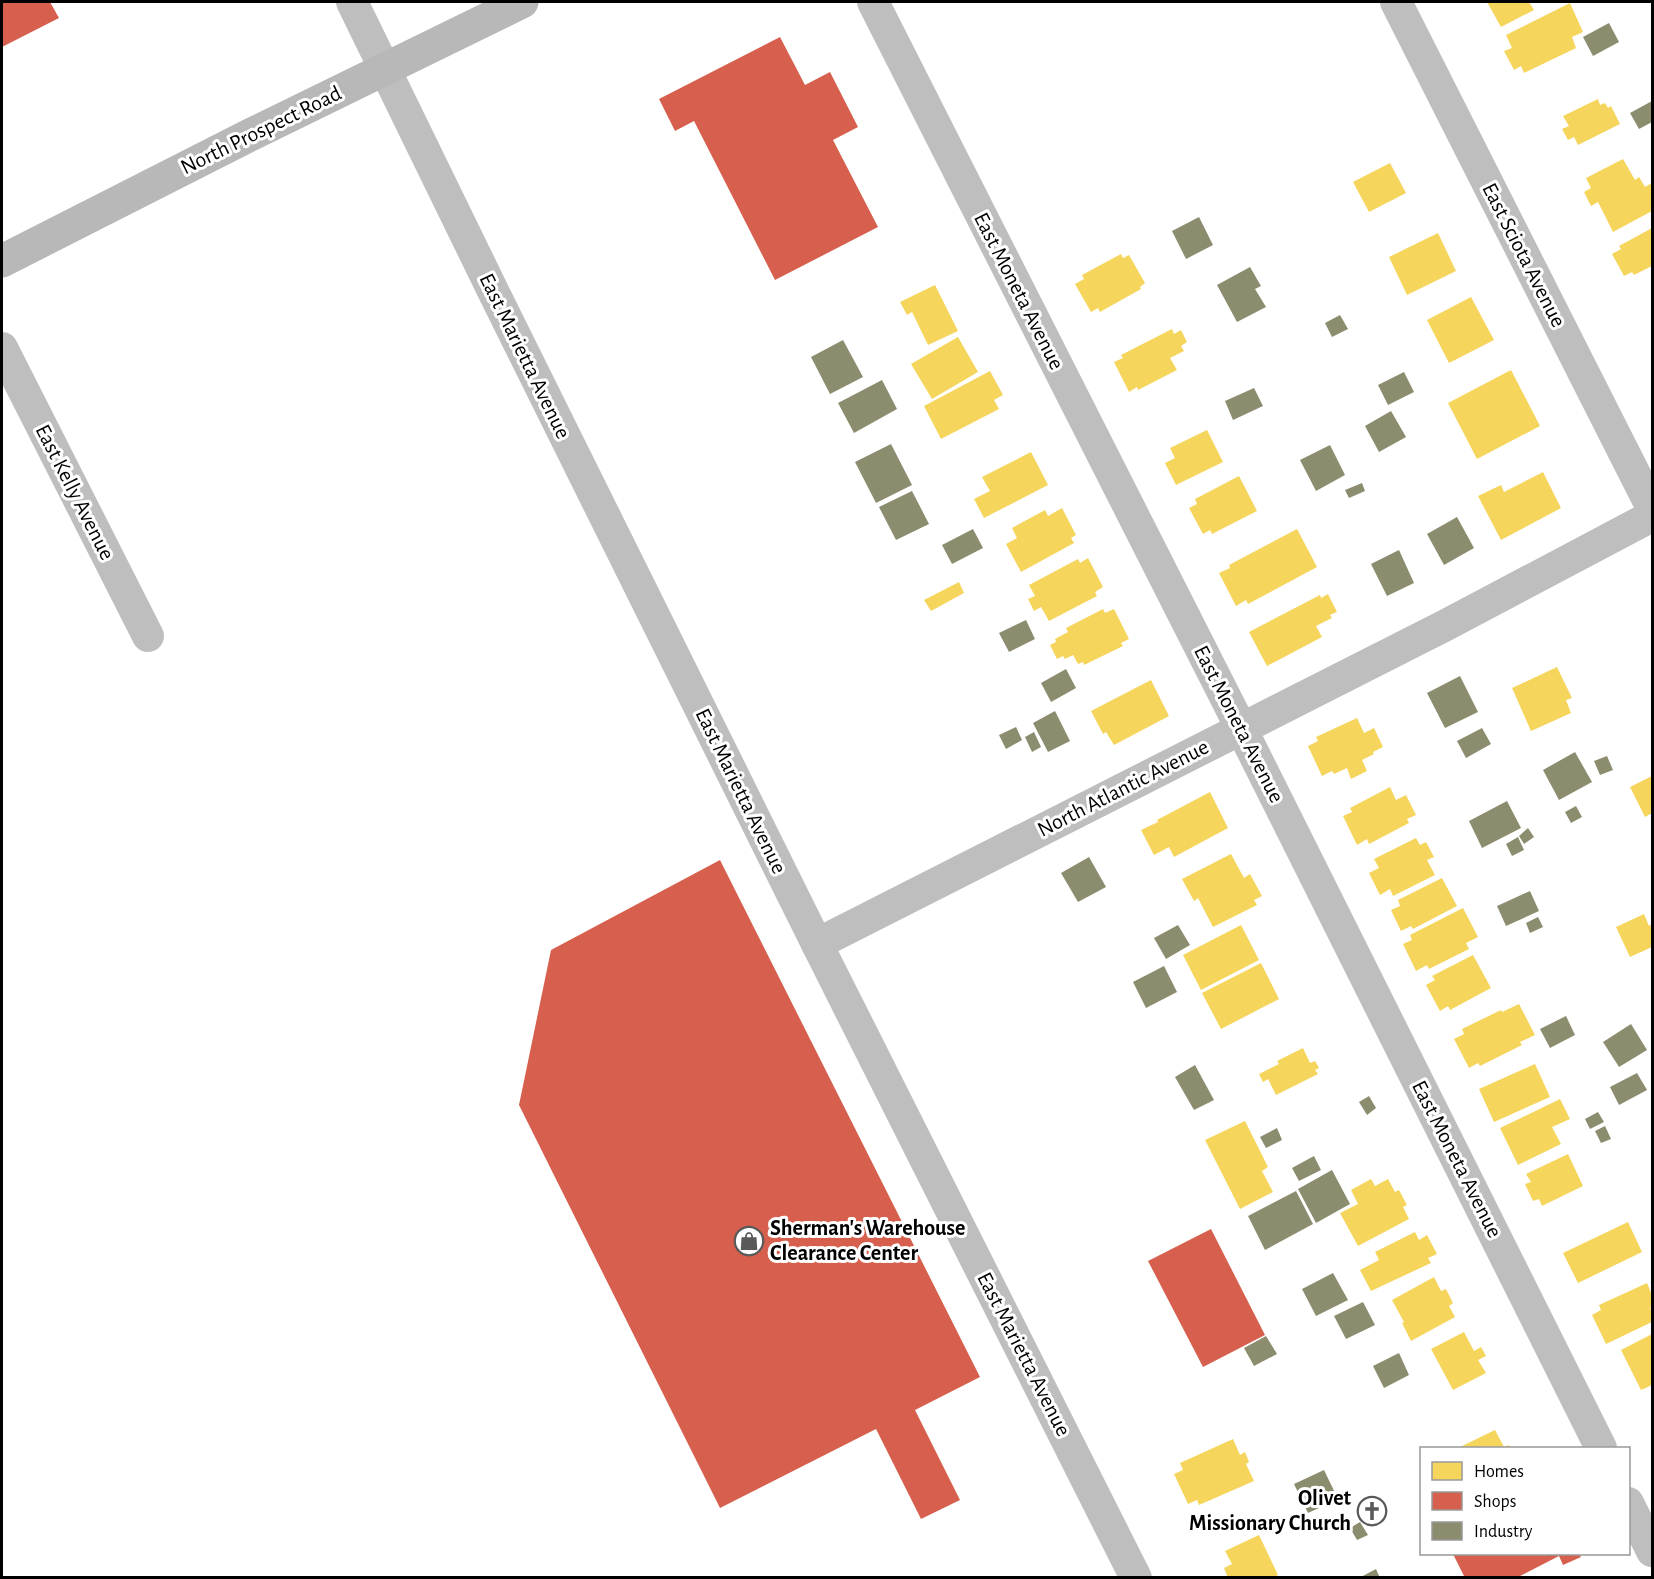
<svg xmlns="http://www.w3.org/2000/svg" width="1654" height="1579" viewBox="0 0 1654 1579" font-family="'Alegreya Sans',sans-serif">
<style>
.homes{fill:#f6d55c}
.shops{fill:#d6604d}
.industry{fill:#8c8c6e}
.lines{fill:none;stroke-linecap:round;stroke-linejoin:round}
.minor{stroke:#bebebe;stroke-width:32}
.secondary{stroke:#b8b8b8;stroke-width:33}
.labels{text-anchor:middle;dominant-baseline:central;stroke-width:6;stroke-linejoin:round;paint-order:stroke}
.street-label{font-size:22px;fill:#000;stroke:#fff}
.poi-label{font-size:22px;font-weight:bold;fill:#000;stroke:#fff;text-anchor:start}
</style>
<rect width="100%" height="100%" fill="#fff"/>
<g class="homes">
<polygon points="1487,2 1529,2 1534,10 1501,27"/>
<polygon points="1570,3 1583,32 1572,37 1576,48 1524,73 1521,66 1514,70 1504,51 1512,48 1506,35"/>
<polygon points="1598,99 1600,105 1605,103 1608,108 1611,106 1620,124 1578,145 1574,137 1568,140 1562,129 1569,126 1563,116"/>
<polygon points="1623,159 1635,180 1639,177 1645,187 1652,183 1652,211 1613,232 1598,202 1591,206 1584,192 1591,188 1586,178"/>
<polygon points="1390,163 1406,193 1369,212 1353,182"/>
<polygon points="1652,228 1652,266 1634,275 1632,272 1624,276 1612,254 1621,249 1619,246"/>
<polygon points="1438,233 1456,271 1407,295 1389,257"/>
<polygon points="1121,254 1123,258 1129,255 1145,283 1140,287 1141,289 1100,312 1098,308 1091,312 1075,284 1084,279 1082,275"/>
<polygon points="935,285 958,331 928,345 912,312 907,315 900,302"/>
<polygon points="1471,297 1494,340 1449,363 1427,320"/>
<polygon points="1172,329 1174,334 1181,330 1187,342 1181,346 1184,351 1170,358 1177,370 1138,390 1137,387 1129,392 1114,362 1123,358 1121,355"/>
<polygon points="958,337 978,372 932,399 911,364"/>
<polygon points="1511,370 1540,426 1477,459 1448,403"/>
<polygon points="990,371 1003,395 994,400 999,409 941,439 924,406"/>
<polygon points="1207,430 1223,462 1176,485 1165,463 1175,458 1170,448"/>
<polygon points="1031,452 1048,485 984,518 974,499 990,491 982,477"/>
<polygon points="1543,472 1561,508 1501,540 1478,496 1501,485 1504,492"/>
<polygon points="1239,476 1257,511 1212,534 1210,530 1203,534 1189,508 1197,504 1195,499"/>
<polygon points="1062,508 1076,535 1071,538 1074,543 1021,572 1006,544 1017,538 1012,528 1045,510 1048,516"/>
<polygon points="1297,529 1317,567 1248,604 1246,600 1236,606 1219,573 1230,568 1229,565"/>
<polygon points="1088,558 1103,587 1095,592 1097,596 1049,621 1041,607 1034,611 1028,599 1035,596 1029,585 1078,559 1080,563"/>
<polygon points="959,582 964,593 931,611 924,600"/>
<polygon points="1328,594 1337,612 1330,615 1332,618 1316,626 1322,637 1267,666 1249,632 1320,595 1321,598"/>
<polygon points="1103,609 1105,613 1114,609 1129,639 1121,643 1123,646 1084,665 1083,662 1078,664 1073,655 1065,659 1063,656 1057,659 1050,645 1056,642 1055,639 1068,632 1066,628"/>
<polygon points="1557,667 1572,698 1566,700 1571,713 1531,731 1512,688"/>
<polygon points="1151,680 1169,716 1114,745 1106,732 1103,734 1091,711"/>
<polygon points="1357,718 1364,733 1374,728 1383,747 1373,752 1374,754 1362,760 1367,771 1351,779 1347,768 1334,774 1332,771 1322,776 1308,746 1318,741 1316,737"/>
<polygon points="1652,776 1652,813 1645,817 1630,787"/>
<polygon points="1390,787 1396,800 1406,795 1416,815 1407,819 1409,823 1369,844 1367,839 1357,845 1343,816 1352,812 1350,808"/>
<polygon points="1210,792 1228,828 1174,857 1169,847 1154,855 1141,830 1158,822 1157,820"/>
<polygon points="1416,838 1420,845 1426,842 1434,857 1427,860 1435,875 1393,896 1390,889 1380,895 1369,873 1379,868 1374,859"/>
<polygon points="1231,854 1244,878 1250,874 1262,896 1254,900 1257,905 1213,927 1198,898 1194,901 1182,879"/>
<polygon points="1442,878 1457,906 1413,929 1411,926 1401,931 1391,910 1400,906 1398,900"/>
<polygon points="1463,908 1478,937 1466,943 1469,949 1429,969 1427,965 1416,971 1403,944 1412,940 1410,935"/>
<polygon points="1644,914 1649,926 1652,924 1652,947 1630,957 1616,927"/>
<polygon points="1241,925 1259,960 1201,990 1183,955"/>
<polygon points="1473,955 1491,988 1450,1010 1448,1006 1440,1011 1426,985 1435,980 1432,976"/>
<polygon points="1261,963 1279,999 1221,1029 1202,993"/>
<polygon points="1519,1004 1535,1035 1520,1042 1522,1045 1480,1066 1478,1063 1469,1068 1454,1039 1464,1034 1462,1029 1501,1010 1502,1012"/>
<polygon points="1303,1048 1310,1063 1315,1061 1319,1068 1315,1070 1318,1074 1276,1095 1268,1079 1263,1082 1259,1074 1279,1064 1277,1061"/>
<polygon points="1535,1064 1550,1097 1494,1122 1479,1089"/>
<polygon points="1560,1099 1570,1119 1552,1127 1561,1144 1518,1165 1500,1128"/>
<polygon points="1245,1121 1268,1167 1262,1171 1273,1192 1240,1209 1205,1140"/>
<polygon points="1568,1154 1583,1186 1542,1206 1539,1199 1533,1201 1525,1184 1531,1182 1526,1174"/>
<polygon points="1371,1179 1375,1186 1388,1179 1395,1192 1399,1190 1407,1205 1403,1207 1409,1219 1358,1246 1340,1213 1358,1204 1351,1190"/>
<polygon points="1628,1222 1642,1252 1578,1283 1563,1253"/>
<polygon points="1415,1232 1419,1240 1427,1235 1437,1254 1428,1258 1431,1263 1371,1291 1360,1270 1379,1260 1375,1252"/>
<polygon points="1434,1277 1441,1291 1446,1289 1453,1303 1449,1306 1455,1317 1411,1341 1402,1323 1404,1322 1392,1300"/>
<polygon points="1647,1283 1652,1295 1652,1307 1650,1308 1652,1313 1652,1322 1606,1344 1592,1315 1601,1310 1599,1305"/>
<polygon points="1464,1332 1474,1351 1481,1347 1486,1356 1478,1360 1486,1373 1453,1390 1431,1349"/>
<polygon points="1652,1334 1652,1385 1641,1390 1621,1350"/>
<polygon points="1495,1430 1504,1447 1509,1445 1511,1448 1458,1448"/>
<polygon points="1233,1439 1240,1455 1245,1452 1249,1462 1246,1464 1254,1481 1199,1505 1197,1500 1188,1504 1174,1474 1183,1470 1180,1463"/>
<polygon points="1259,1535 1278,1575 1272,1578 1228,1578 1224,1568 1232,1564 1225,1551"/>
</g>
<g class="shops">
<polygon points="2,2 50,2 59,18 2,47"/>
<polygon points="780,37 805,85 830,72 858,127 833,140 878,227 775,280 694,121 675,131 659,99"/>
<polygon points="720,860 980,1377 915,1410 960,1500 921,1519 876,1429 720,1508 519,1105 551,950"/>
<polygon points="1211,1229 1265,1335 1203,1367 1148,1261"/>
<polygon points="1453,1554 1579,1554 1581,1557 1563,1565 1559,1556 1516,1578 1465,1578"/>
</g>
<g class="industry">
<polygon points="1609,23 1619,42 1593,56 1583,37"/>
<polygon points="1652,101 1652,122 1639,129 1630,113"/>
<polygon points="1199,217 1213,245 1186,259 1172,231"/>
<polygon points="1250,267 1261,286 1255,289 1266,307 1237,322 1217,285"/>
<polygon points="1340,315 1348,329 1332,337 1325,323"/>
<polygon points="843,340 863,377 830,394 811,357"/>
<polygon points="1404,372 1414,392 1388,405 1378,385"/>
<polygon points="882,380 897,409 854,433 838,403"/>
<polygon points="1254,388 1263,406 1233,420 1225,401"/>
<polygon points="1391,411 1406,437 1379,452 1365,426"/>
<polygon points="891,444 912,485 876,503 855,462"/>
<polygon points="1330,445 1345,475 1316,491 1300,460"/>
<polygon points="1362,483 1365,491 1349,498 1345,490"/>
<polygon points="912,491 929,524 896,540 879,507"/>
<polygon points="1457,517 1474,548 1444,565 1427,534"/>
<polygon points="973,529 983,548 952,564 942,545"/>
<polygon points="1399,550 1414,583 1387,596 1371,564"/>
<polygon points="1026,620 1035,639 1009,652 999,633"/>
<polygon points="1066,669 1076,688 1051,702 1041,683"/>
<polygon points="1460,676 1478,712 1445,728 1427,693"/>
<polygon points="1055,711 1070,741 1048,752 1033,723"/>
<polygon points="1016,727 1022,740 1006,749 999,735"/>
<polygon points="1482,728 1491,744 1466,758 1457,741"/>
<polygon points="1034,732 1041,747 1032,752 1025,737"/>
<polygon points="1575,752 1592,782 1559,800 1543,770"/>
<polygon points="1607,756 1613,770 1600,775 1594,761"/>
<polygon points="1507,801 1521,828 1482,848 1469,821"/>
<polygon points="1576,806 1582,817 1571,823 1565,812"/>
<polygon points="1528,828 1534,837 1524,844 1519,836"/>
<polygon points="1518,837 1524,850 1512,856 1506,844"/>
<polygon points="1089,857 1106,887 1078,902 1061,873"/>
<polygon points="1530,891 1539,911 1506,926 1497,906"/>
<polygon points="1538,917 1543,927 1530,933 1526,923"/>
<polygon points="1178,925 1190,945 1166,959 1154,938"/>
<polygon points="1164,966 1177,992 1146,1008 1133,982"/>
<polygon points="1566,1016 1575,1035 1550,1048 1540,1029"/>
<polygon points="1631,1024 1647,1050 1619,1067 1603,1042"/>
<polygon points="1195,1065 1214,1100 1194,1110 1175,1077"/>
<polygon points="1637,1073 1647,1090 1619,1105 1610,1087"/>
<polygon points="1369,1096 1376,1108 1367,1115 1359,1102"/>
<polygon points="1598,1112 1604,1122 1590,1129 1585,1119"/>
<polygon points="1605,1126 1611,1139 1601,1143 1595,1131"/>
<polygon points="1277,1128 1282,1140 1266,1148 1260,1137"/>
<polygon points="1314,1156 1321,1170 1299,1181 1292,1168"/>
<polygon points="1332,1170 1350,1204 1316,1223 1298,1189"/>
<polygon points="1296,1191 1313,1224 1265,1250 1248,1216"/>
<polygon points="1333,1273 1348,1300 1316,1316 1302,1289"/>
<polygon points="1363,1302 1375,1325 1346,1339 1334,1316"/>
<polygon points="1266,1336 1277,1354 1254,1366 1244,1348"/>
<polygon points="1399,1353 1409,1375 1384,1388 1373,1366"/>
<polygon points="1324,1470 1338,1499 1308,1513 1294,1484"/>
<polygon points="1360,1522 1368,1535 1357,1540 1350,1528"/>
<polygon points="1376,1569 1380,1578 1359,1578"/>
</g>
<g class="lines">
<g class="minor">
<polyline points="352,2 494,293 817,944 1136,1578"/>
<polyline points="873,2 1241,728 1601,1448"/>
<polyline points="1396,2 1652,508"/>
<polyline points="2,348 148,636"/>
<polyline points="817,944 1446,625 1652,516"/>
<polyline points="1628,1503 1652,1551"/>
</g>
<polyline class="secondary" points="2,261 250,135 522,2"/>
</g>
<defs>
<g id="shop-ring" transform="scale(1.5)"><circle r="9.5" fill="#fff" stroke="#595959" stroke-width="1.5"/><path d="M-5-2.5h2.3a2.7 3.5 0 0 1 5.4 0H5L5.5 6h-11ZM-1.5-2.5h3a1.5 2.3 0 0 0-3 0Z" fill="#595959"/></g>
<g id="church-ring" transform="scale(1.5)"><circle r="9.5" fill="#fff" stroke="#595959" stroke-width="1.5"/><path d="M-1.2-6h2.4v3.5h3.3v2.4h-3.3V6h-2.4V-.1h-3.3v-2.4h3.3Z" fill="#595959"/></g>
</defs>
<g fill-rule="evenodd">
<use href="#shop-ring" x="749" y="1241"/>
<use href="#church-ring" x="1372" y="1511"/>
</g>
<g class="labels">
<g class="street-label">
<text transform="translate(261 130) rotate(-26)">North Prospect Road</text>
<text transform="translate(1524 255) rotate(63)">East Sciota Avenue</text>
<text transform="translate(1019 291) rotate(63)">East Moneta Avenue</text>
<text transform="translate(525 356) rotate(64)">East Marietta Avenue</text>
<text transform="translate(75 492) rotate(63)">East Kelly Avenue</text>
<text transform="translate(1239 724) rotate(63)">East Moneta Avenue</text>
<text transform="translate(1123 788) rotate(-27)">North Atlantic Avenue</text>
<text transform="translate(741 791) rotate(64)">East Marietta Avenue</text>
<text transform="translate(1457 1159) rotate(63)">East Moneta Avenue</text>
<text transform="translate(1024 1354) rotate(63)">East Marietta Avenue</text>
</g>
<g class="poi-label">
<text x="770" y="1228">Sherman's Warehouse<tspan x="770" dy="25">Clearance Center</tspan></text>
<text x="1351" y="1498" text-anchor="end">Olivet<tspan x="1351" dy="25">Missionary Church</tspan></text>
</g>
</g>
<rect width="1654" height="1579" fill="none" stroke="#000000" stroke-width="6"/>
<rect x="1420" y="1447" width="210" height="108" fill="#ffffff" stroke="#999999" stroke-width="1.5"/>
<rect x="1432" y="1462" width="30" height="18" fill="#f6d55c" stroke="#999999" stroke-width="1.5"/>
<text x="1474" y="1477" font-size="18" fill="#000000">Homes</text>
<rect x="1432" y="1492" width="30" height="18" fill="#d6604d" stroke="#999999" stroke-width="1.5"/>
<text x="1474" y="1507" font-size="18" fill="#000000">Shops</text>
<rect x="1432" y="1522" width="30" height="18" fill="#8c8c6e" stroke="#999999" stroke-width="1.5"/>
<text x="1474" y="1537" font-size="18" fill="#000000">Industry</text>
</svg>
